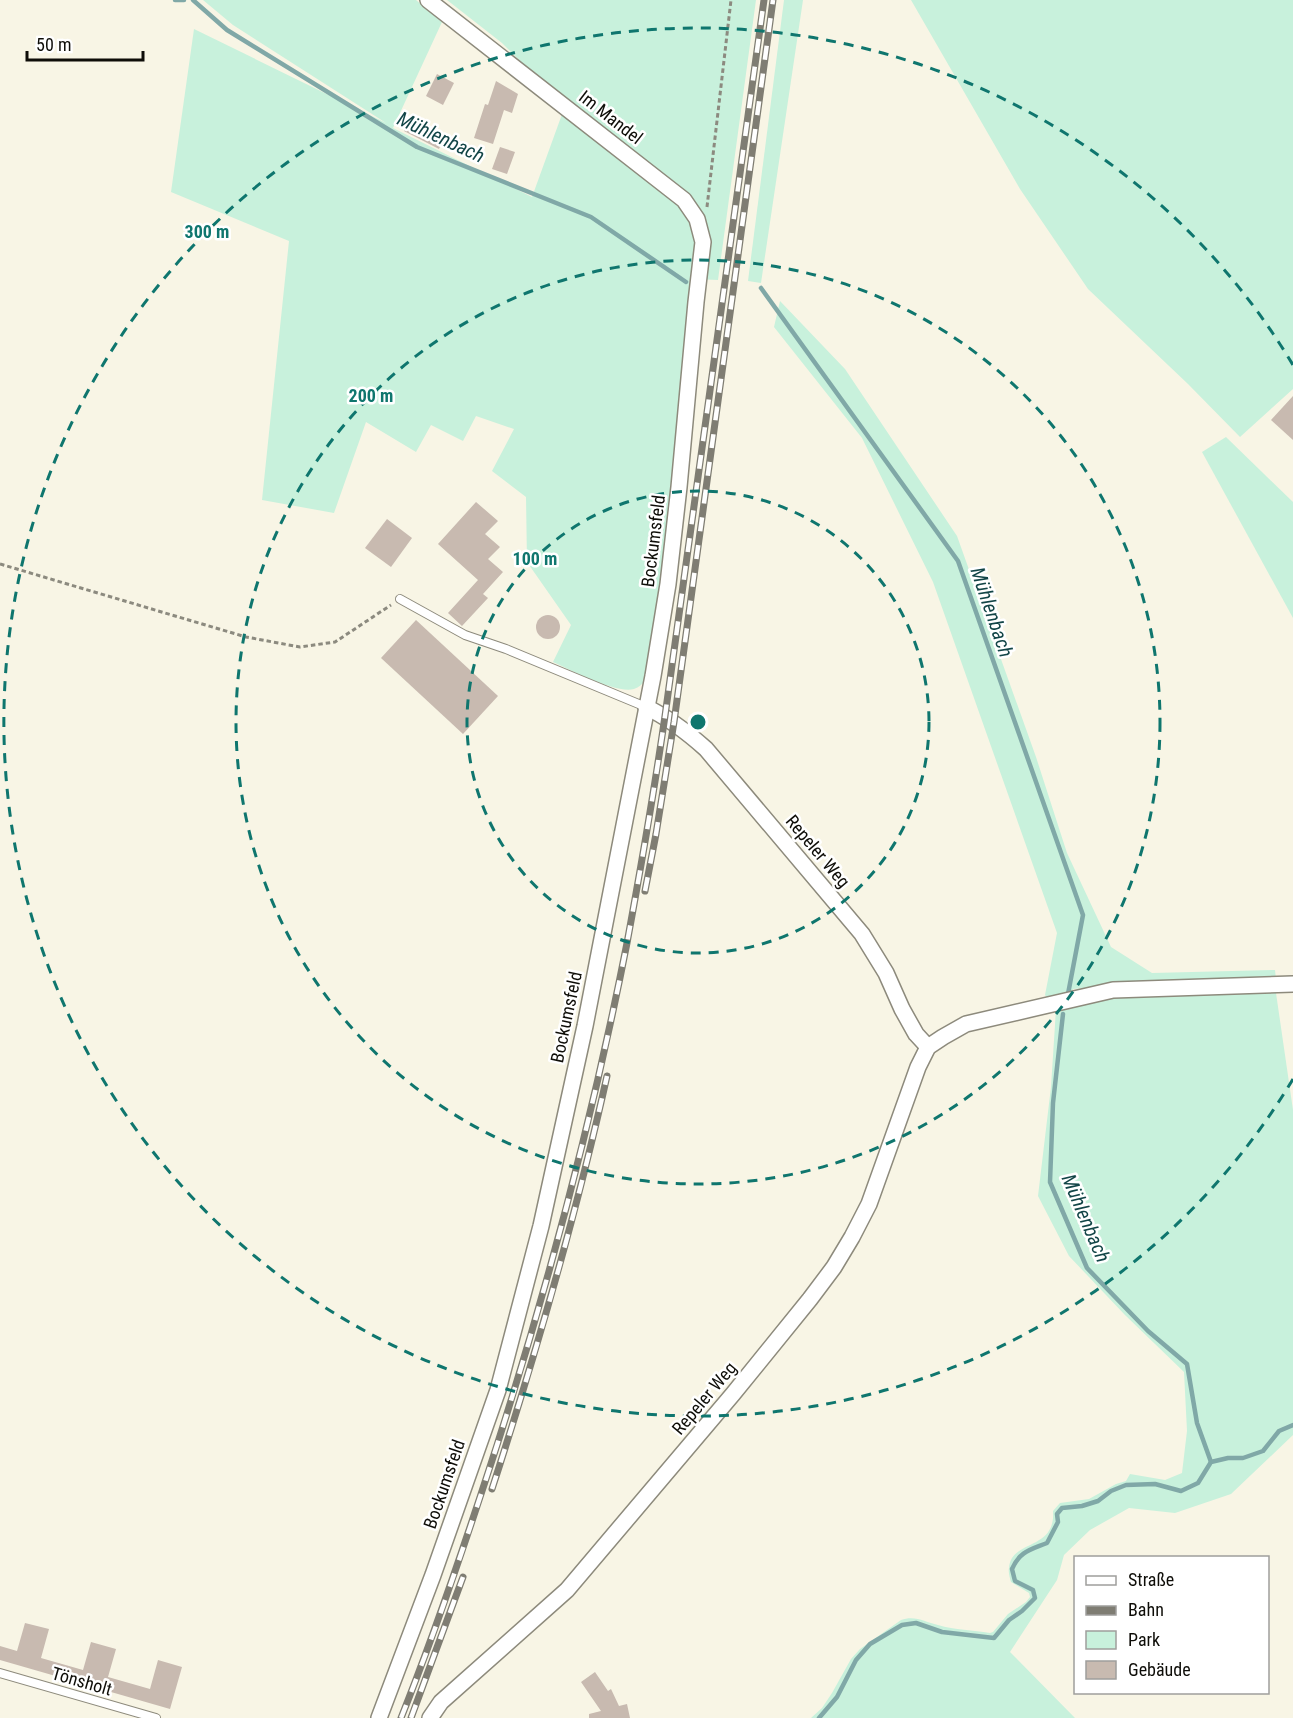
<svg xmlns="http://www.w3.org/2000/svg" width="1293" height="1718" viewBox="0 0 1293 1718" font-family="'Roboto Condensed',sans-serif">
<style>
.green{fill:#c8f1dc}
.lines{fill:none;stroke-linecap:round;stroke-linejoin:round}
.stream{stroke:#80a8a7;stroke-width:4.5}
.building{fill:#c8bab0}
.lane-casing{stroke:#8d8a7c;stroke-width:10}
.street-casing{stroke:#8d8a7c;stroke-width:18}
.path{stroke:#8c8a7f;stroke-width:3;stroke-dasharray:4.5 3;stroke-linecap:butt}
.lane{stroke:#fff;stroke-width:8}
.street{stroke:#fff;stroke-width:15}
.rail-casing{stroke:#7f7d73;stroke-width:7}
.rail{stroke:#fff;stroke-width:4.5;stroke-dasharray:14;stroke-linecap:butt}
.ring{fill:none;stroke:#0f766e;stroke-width:3;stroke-dasharray:10 8}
.labels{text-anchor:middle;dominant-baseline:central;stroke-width:5;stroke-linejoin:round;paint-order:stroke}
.street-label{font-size:18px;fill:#0e0d08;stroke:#fff}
.water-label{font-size:20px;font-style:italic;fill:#124547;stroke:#fff}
.centre{fill:#0f766e;stroke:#fff;stroke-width:3}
.ring-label{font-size:18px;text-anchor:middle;font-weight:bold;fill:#0f766e;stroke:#fff;stroke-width:5;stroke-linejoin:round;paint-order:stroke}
</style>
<rect width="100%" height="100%" fill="#f8f5e5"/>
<g class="green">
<path d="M203,0H416L442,22L393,128L532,197L565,106L502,43L447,0H756L718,280L695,279L674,487L651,667C648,676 644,686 634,689C616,694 571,670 553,662L571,625L527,562L526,497L492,471L514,429L476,416L463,441L431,425L416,452L366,422L334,513L262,500L289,241L171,192L194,29L386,123L233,25Z"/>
<polygon points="784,0 803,0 761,283 748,281"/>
<polygon points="911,0 1293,0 1293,389 1240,437 1188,384 1088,289 1020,189"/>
<path d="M780,301L845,369L957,536L1036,757L1067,853L1111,947L1152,973L1275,970L1276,979L1118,985L1073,989L1070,1007L1118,997L1276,993L1293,1110V1435L1231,1494L1175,1513L1129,1508L1090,1530L1064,1555L1057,1580L1010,1652L1075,1718H811L822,1708L832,1693L851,1659L860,1649L901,1620C915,1615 925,1622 938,1625C955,1630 973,1630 990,1633L993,1632L1008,1614L1026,1602L1030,1597L1029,1593L1011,1582C1010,1578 1008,1572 1009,1568C1011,1539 1056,1551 1053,1511L1060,1503L1089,1499L1116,1484L1126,1481L1130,1474L1165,1480L1182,1473L1187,1431L1184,1372L1125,1315L1069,1256L1038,1196L1051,1087L1056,1009L1045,995L1057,933L933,582L862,438L774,327Z"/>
<polygon points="1226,437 1293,502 1293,618 1202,452"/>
</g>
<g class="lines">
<g class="stream">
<polyline points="175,0 184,0"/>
<polyline points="193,0 227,30 417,147 591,217 686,282"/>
<polyline points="761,288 958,561 1083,915 1068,994"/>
<polyline points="1063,1014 1053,1103 1050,1182 1087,1268 1148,1331 1187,1364 1197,1423 1211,1462"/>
<path d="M819,1718L837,1697L856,1660L870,1644L902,1625L916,1623L942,1632L994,1638L1009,1620L1022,1611L1035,1598L1033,1590L1015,1581L1012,1569C1020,1551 1030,1550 1047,1543L1058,1522L1057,1514L1062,1508L1082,1506L1098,1501L1111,1491L1126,1485L1155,1484L1181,1491L1198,1483L1211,1462L1228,1458H1243L1263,1451L1279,1431L1293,1425"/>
</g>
</g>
<g class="building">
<polygon points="437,74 454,83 443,105 426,96"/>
<polygon points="496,81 518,94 512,113 504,110 493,144 474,138 485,104 488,105"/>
<polygon points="409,120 444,138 439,149 404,131"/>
<polygon points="500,147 515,152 507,174 492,169"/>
<polygon points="1293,396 1293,440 1271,420"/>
<polygon points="476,502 498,521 485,534 500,547 488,559 503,572 483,594 488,598 462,626 448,613 478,580 438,544"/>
<polygon points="387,519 412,538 391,567 365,548"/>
<circle cx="548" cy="627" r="12"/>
<polygon points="416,620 498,696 463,734 381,658"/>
<polygon points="25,1623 49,1629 41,1658 83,1670 91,1642 116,1649 108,1677 150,1689 158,1660 182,1667 170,1709 0,1660 0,1646 17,1651"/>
<polygon points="595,1672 608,1691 611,1689 619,1706 627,1704 630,1718 589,1718 589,1714 601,1711 581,1682"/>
</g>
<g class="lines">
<g class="lane-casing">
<g id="lane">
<polyline points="400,599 465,635 506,649 646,707"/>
<polyline points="0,1673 156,1718"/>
</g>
</g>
<g class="street-casing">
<g id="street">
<path d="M646,707C669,718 687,732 706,749L862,934L886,973L902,1009L916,1034L928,1047"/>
<polyline points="379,1718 433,1575 498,1390 541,1226 585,1026 653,676 668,584 679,487 696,302 703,242 697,219 684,200 428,0"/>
<polyline points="430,1718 441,1702 567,1590 733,1394 810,1299 834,1267 852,1237 869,1204 918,1067 928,1047 943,1037 966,1024 1113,990 1293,984"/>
</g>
</g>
<g class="path">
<polyline points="707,207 731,0"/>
<polyline points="0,564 246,637 300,647 335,642 391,605"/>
</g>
<use href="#lane" class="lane"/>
<use href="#street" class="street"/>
<g class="rail-casing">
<g id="rail">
<polyline points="645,891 656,834 674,722 773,0"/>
<path d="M492,1489C536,1353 576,1216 607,1076"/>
<path d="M401,1718C437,1628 468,1535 498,1442C550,1279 594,1111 627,943C641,867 654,792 665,716L764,0"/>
<polyline points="411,1718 463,1577"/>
</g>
</g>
<use href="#rail" class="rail"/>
</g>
<g class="ring">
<circle cx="698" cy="722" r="231"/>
<circle cx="698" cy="722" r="462"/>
<path d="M1293 1079A694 694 0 1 1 1293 365"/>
</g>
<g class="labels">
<g class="street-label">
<text transform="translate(611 117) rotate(38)">Im Mandel</text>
<text transform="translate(653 541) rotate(-83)">Bockumsfeld</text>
<text transform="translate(818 851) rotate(50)">Repeler Weg</text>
<text transform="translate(566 1017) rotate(-78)">Bockumsfeld</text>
<text transform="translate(704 1398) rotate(-50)">Repeler Weg</text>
<text transform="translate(444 1484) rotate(-71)">Bockumsfeld</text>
<text transform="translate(82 1681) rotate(16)">Tönsholt</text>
</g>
<g class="water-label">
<text transform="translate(441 137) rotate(25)">Mühlenbach</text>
<text transform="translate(992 612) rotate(71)">Mühlenbach</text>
<text transform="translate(1086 1218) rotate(67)">Mühlenbach</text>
</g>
</g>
<circle cx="698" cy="722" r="9" class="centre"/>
<g class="ring-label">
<text x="207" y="238">300 m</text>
<text x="371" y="402">200 m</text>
<text x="535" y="565">100 m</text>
</g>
<rect x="1074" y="1556" width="195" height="138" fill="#ffffff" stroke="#9f9e9c" stroke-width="1.5"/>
<rect x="1086" y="1576" width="30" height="9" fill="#ffffff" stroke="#9f9e9c" stroke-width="1.5"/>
<text x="1128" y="1586" font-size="18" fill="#0e0d08">Straße</text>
<rect x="1086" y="1606" width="30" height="9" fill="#7f7d73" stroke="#9f9e9c" stroke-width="1.5"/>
<text x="1128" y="1616" font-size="18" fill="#0e0d08">Bahn</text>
<rect x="1086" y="1631" width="30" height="18" fill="#c8f1dc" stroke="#9f9e9c" stroke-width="1.5"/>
<text x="1128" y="1646" font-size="18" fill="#0e0d08">Park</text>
<rect x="1086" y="1661" width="30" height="18" fill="#c8bab0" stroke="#9f9e9c" stroke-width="1.5"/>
<text x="1128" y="1676" font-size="18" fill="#0e0d08">Gebäude</text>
<path d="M27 51v9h116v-9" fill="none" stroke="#0e0d08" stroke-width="3"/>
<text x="36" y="51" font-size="18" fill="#0e0d08" stroke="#ffffff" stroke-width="4.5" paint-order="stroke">50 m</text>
</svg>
